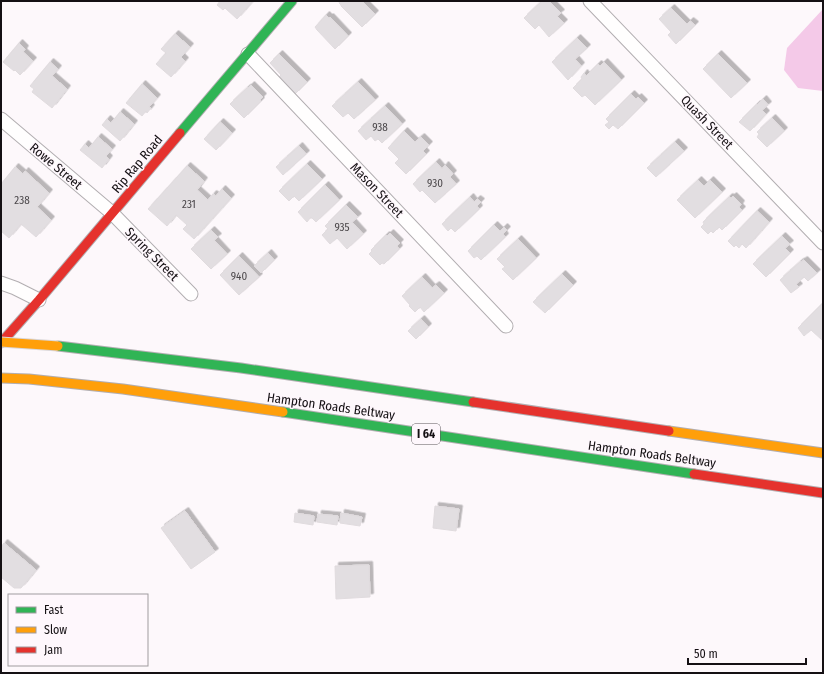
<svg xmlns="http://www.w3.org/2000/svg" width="824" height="674" viewBox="0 0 824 674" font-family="'Fira Sans Condensed',sans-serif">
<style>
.forest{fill:#f4c9e8}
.building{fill:#e2dee1;stroke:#e0dbde;filter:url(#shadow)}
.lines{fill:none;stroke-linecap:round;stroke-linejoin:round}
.street-casing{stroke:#b2aeb1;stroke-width:15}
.fast-casing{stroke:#b2aeb1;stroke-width:11}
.slow-casing{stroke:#b2aeb1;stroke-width:11}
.jam-casing{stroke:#b2aeb1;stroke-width:11}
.street{stroke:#fffefe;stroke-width:13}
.fast{stroke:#30b455;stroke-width:9}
.slow{stroke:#ff9f0a;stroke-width:9}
.jam{stroke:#e5322d;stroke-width:9}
.slow-bridge-casing{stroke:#d9d6d8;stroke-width:11;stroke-linecap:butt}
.slow-bridge{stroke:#ff9f0a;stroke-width:9}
.labels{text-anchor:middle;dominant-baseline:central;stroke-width:3;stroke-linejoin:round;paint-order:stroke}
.number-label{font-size:11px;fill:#4b474a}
.shield{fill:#fef7fc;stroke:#5a5559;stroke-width:1}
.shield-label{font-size:12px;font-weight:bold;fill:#141013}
.street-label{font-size:13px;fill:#141013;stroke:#fef7fc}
</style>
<defs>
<filter id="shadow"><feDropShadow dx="3.5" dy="-3.5" stdDeviation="0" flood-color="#0004"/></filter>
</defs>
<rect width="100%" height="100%" fill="#fdf8fb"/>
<polygon class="forest" points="823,9 823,91 798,88 784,70 787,48"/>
<g class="building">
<polygon points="220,1 253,1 237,19 225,8 223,10 217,5"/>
<polygon points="340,1 362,1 375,14 362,27 341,6 341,5 339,3"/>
<polygon points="542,1 549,1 561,13 557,16 564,23 549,37 539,25 535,29 524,18"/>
<polygon points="671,8 687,24 690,21 695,25 676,44 668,35 671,32 659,19"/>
<polygon points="326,15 329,18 330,17 348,36 335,49 317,30 315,27"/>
<polygon points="175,34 190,47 181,57 185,61 171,77 156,64 166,53 161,49"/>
<polygon points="577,38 587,48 575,59 581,66 568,80 552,62"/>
<polygon points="19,43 25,49 23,52 33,61 20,75 15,70 14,71 3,62"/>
<polygon points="279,54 307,82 295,94 279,77 281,75 270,63"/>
<polygon points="718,54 747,83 731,98 703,69"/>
<polygon points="50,62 58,69 52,76 67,89 52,108 32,92 34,89 30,86"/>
<polygon points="604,62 621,80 595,105 585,95 582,97 573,88 582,79 581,77 584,73 586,76 598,64 600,66"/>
<polygon points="358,82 375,100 354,119 348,113 343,117 332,106"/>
<polygon points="142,84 157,98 149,107 151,108 147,113 146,111 142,116 126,103"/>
<polygon points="251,85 263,97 260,100 261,101 244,118 230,104 247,88 248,88"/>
<polygon points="631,94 636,99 638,97 644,103 618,129 613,125 609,129 605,125 609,122 606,119"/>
<polygon points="763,99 768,105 762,110 766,114 750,131 739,122 757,104 757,105"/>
<polygon points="385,106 402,124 382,143 378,139 375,141 371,136 366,140 358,131"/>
<polygon points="120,112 134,124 120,141 102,125 107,119 111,123"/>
<polygon points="772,118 784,131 767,147 757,137 759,134 757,132"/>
<polygon points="220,122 232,133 216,150 204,139"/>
<polygon points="404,131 415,142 421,137 429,145 423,151 426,154 406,174 395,163 399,159 388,148"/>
<polygon points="98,137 112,149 106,156 109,159 102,168 80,150 85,144 89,148"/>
<polygon points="675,142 684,151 656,177 647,168"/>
<polygon points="299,146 306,154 283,175 276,167"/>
<polygon points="436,162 442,169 445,165 453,174 450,177 456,184 435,203 422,190 420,192 413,184"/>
<polygon points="307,164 322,179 299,201 294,196 289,201 279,191"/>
<polygon points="187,166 204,181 197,190 208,200 213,194 216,196 222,189 231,198 194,239 183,229 187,225 176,215 167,226 148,209"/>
<polygon points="15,167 23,174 25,171 49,193 37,207 51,220 36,237 21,224 9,238 1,231 1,184"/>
<polygon points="698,180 704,186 710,180 722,192 695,218 677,200"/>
<polygon points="325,185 339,200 316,222 311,217 307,222 298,212"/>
<polygon points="733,196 741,204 739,207 742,210 722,230 719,227 713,233 711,231 708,234 701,227 704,224 703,222 729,197 731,198"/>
<polygon points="470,197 474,202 477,199 481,202 477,206 479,209 455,232 451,228 448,231 442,224"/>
<polygon points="346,205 358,217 352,222 363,234 347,249 337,238 330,244 322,235 328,229 325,226"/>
<polygon points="757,211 769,222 746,248 742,244 739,248 736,245 734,247 728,241"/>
<polygon points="494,225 500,231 504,227 507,230 503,234 505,237 481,260 477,256 474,258 468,251"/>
<polygon points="211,230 218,237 214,240 227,254 211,269 191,249"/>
<polygon points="390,233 400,243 397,246 399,249 384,264 382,263 380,265 369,254 372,251 371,250 386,235 387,236"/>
<polygon points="782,236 790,244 785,248 790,253 766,277 753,264"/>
<polygon points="518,239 536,258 513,280 502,269 505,267 497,259"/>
<polygon points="268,253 274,260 261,273 254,266"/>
<polygon points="239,256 259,277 239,295 220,275"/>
<polygon points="804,260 817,273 808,281 804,277 796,284 799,287 791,293 780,280 800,262 801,262"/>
<polygon points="562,274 573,285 545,313 533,302"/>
<polygon points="422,277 432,288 436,285 444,293 424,312 420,307 415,312 409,306 410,305 402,296"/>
<polygon points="823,303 823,339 822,340 811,330 804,336 798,328"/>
<polygon points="421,319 428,327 416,339 408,331"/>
<polygon points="435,506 459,509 456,531 433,528"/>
<polygon points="185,511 215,552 191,569 161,528"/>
<polygon points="295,513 314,516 313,525 294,522"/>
<polygon points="341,513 362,517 360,526 340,523"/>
<polygon points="318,514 338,516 337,525 317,522"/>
<polygon points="4,543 36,570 21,588 14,588 1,577 1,547"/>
<polygon points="369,565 370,597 336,599 335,566"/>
</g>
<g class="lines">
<g class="street-casing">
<g id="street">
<polyline points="590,1 823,243"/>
<polyline points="248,54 506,326"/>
<polyline points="1,119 112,213 191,294"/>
<polyline points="1,283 15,288 39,300"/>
</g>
</g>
<g class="fast-casing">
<g id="fast">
<polyline points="180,133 292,1"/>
<polyline points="58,346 241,368 473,402"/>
<polyline points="283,412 694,474"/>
</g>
</g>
<g class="slow-casing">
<g id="slow">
<polyline points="1,378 29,379 123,389 283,412"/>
<polyline points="669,431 823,453"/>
</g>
</g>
<g class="jam-casing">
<g id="jam">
<polyline points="1,343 39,300 180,133"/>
<polyline points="473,402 669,431"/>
<polyline points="694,474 823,493"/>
</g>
</g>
<use href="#street" class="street"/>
<use href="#fast" class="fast"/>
<use href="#slow" class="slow"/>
<use href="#jam" class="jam"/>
<g class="slow-bridge-casing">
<polyline id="slow-bridge" points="1,342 58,346"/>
</g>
<use href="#slow-bridge" class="slow-bridge"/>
</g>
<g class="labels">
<g class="number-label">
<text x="380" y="127">938</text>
<text x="435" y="183">930</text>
<text x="22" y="200">238</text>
<text x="189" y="204">231</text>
<text x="342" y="227">935</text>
<text x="239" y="276">940</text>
</g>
<rect class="shield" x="412" y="424" width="28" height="20" rx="3"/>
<g class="shield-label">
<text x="426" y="434">I 64</text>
</g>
<g class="street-label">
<text transform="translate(707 122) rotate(46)">Quash Street</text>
<text transform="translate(137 164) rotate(-50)">Rip Rap Road</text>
<text transform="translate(56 166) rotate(40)">Rowe Street</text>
<text transform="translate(377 190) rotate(46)">Mason Street</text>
<text transform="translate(152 254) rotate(45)">Spring Street</text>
<text transform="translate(331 406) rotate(8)">Hampton Roads Beltway</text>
<text transform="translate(652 454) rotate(8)">Hampton Roads Beltway</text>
</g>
</g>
<rect width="824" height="674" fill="none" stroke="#141013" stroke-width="4"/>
<rect x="8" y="594" width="140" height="72" fill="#fef7fc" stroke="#a09b9f"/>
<rect x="16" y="607" width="20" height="6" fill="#30b455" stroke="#a09b9f"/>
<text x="44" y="614" font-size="12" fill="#141013">Fast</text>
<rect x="16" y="627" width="20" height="6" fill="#ff9f0a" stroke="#a09b9f"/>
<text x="44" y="634" font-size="12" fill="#141013">Slow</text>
<rect x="16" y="647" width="20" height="6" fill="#e5322d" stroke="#a09b9f"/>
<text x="44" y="654" font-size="12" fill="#141013">Jam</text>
<path d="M688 658v6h118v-6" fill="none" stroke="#141013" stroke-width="2"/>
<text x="694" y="658" font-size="12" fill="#141013" stroke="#fef7fc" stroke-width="3" paint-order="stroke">50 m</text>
</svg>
